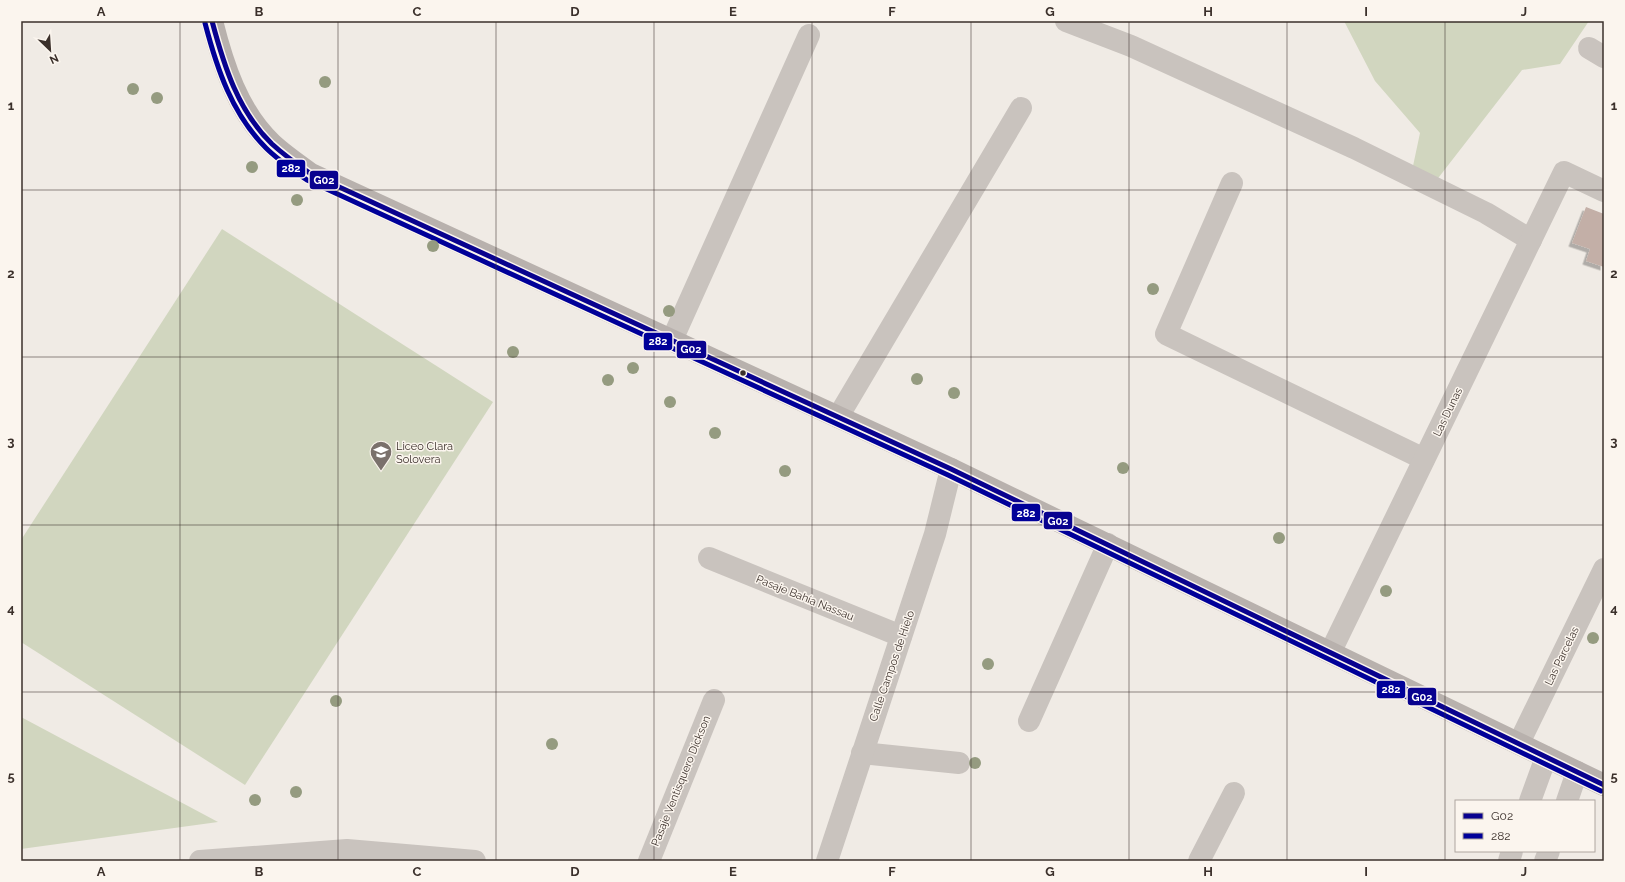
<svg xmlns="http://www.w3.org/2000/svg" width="1625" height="882" viewBox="0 0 1625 882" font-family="Raleway,sans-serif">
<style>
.green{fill:#d1d6bf}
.building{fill:#c3afa7;filter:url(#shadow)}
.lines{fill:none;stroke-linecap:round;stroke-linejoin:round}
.minor{stroke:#c9c3be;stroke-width:22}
.major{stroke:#b8b1ad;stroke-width:22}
.bus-1-casing{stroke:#fbf5ee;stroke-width:8}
.bus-2-casing{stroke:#fbf5ee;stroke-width:8}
.bus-1{stroke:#09028f;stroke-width:5}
.bus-2{stroke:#009;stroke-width:5}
.tree{fill:#959b80}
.grid{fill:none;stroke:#3b302b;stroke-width:1;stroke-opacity:0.55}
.bus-dot{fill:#3b302b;stroke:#fbf5ee;stroke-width:1.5}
.labels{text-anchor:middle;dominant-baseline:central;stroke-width:3;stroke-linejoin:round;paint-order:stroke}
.street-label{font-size:11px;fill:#3b302b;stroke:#fbf5ee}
.poi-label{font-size:11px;fill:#3b302b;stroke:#fbf5ee;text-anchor:start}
.line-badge{stroke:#fbf5ee;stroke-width:1.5}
.badge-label{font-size:11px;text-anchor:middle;font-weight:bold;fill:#fff}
.neatline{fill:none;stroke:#3b302b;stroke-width:1.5}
.grid-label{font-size:13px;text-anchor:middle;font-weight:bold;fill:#3b302b}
</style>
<defs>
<filter id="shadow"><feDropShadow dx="-3.5" dy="3.5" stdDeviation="0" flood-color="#0004"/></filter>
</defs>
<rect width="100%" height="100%" fill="#f0ebe5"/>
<g class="green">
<polygon points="1344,21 1589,21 1560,64 1522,70 1432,186 1413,166 1420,133 1375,81"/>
<polygon points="222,229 493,402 245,785 21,642 21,540"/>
<polygon points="21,717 218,822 21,849"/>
</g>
<polygon class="building" points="1586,207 1604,214 1604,267 1586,261 1590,249 1572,243"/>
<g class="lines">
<g class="minor">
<polyline points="1066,21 1131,46 1354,148 1486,213 1531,240"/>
<polyline points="1589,48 1604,57"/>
<polyline points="1232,183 1166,334 1424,459"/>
<polyline points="672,340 809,35"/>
<polyline points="838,417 1021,108"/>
<polyline points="709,558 901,636"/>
<polyline points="1331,651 1564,172 1604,191"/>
<polyline points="1029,721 1108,544"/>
<polyline points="1519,743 1604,569"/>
<polyline points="862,753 959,763"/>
<polyline points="1530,801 1546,757"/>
<polyline points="1567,801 1577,772"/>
<polyline points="200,861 347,850 475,861"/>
<polyline points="649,861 714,700"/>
<polyline points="827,861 935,534 951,469"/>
<polyline points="1199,861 1234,793"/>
<polyline points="1509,861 1512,851"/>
<polyline points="1545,861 1549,851"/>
</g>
<path class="major" d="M212,21C223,65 238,112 272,144C284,155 297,164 311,174L951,469L1604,785"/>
<g class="bus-1-casing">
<path id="bus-1" d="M212,21C224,66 238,111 272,144C284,155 298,165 311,174L951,469L1604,785"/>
</g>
<g class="bus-2-casing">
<path id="bus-2" d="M205,23C217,69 232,114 266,148C278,160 293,170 307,180L948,475L1601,791"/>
</g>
<use href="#bus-1" class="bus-1"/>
<use href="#bus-2" class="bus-2"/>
</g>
<g class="tree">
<circle cx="325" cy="82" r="6"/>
<circle cx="133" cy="89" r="6"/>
<circle cx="157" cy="98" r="6"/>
<circle cx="252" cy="167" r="6"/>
<circle cx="297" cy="200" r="6"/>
<circle cx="433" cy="246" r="6"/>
<circle cx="1153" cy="289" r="6"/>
<circle cx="669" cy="311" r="6"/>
<circle cx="513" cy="352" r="6"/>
<circle cx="633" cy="368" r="6"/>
<circle cx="917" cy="379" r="6"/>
<circle cx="608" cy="380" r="6"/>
<circle cx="954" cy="393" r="6"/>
<circle cx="670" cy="402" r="6"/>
<circle cx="715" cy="433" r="6"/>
<circle cx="1123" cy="468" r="6"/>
<circle cx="785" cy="471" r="6"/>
<circle cx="1279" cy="538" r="6"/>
<circle cx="1386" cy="591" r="6"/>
<circle cx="1593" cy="638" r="6"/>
<circle cx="988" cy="664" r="6"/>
<circle cx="336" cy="701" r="6"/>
<circle cx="552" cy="744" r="6"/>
<circle cx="975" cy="763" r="6"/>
<circle cx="296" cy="792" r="6"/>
<circle cx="255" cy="800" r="6"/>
</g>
<path class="grid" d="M180,21V861M338,21V861M496,21V861M654,21V861M812,21V861M971,21V861M1129,21V861M1287,21V861M1445,21V861M21,190H1604M21,357H1604M21,525H1604M21,692H1604"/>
<defs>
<g id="school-pin" transform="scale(1.15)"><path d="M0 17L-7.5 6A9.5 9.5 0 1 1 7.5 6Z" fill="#7a716c" stroke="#fbf5ee"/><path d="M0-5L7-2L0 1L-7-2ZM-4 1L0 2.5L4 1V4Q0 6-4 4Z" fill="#fff"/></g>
</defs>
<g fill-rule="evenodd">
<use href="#school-pin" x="381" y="452"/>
</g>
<circle class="bus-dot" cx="743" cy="373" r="3.5"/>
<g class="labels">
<g class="street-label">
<text transform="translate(1448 412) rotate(-64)">Las Dunas</text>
<text transform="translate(805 598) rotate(22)">Pasaje Bahía Nassau</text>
<text transform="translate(1562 656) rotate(-64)">Las Parcelas</text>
<text transform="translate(892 666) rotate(-71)">Calle Campos de Hielo</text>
<text transform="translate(681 781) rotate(-68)">Pasaje Ventisquero Dickson</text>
</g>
<g class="poi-label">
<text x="396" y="446">Liceo Clara<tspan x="396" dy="13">Solovera</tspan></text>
</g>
</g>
<g class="line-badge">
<rect x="276" y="159" width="30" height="19" rx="4" fill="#009"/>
<rect x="309" y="170" width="30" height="20" rx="4" fill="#09028f"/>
<rect x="643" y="332" width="30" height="19" rx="4" fill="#009"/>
<rect x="676" y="340" width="31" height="19" rx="4" fill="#09028f"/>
<rect x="1011" y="503" width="30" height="19" rx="4" fill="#009"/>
<rect x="1043" y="511" width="30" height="19" rx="4" fill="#09028f"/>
<rect x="1376" y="680" width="30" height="19" rx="4" fill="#009"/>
<rect x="1407" y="687" width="30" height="19" rx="4" fill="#09028f"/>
</g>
<g class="badge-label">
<text x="291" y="172">282</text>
<text x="324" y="184">G02</text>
<text x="658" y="345">282</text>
<text x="691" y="353">G02</text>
<text x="1026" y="517">282</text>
<text x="1058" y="525">G02</text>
<text x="1391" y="693">282</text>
<text x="1422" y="701">G02</text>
</g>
<rect width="1625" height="882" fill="none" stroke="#fbf5ee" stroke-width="44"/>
<rect x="1455" y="800" width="140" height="52" fill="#fbf5ee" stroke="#aea6a0"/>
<rect x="1463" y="813" width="20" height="6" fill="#09028f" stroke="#aea6a0"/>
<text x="1491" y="820" font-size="12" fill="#3b302b">G02</text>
<rect x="1463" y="833" width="20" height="6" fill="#000099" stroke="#aea6a0"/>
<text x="1491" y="840" font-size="12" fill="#3b302b">282</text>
<g transform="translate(50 50) rotate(155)" stroke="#fbf5ee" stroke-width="3" paint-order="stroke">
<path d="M0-3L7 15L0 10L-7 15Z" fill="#3b302b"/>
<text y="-6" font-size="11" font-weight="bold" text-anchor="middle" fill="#3b302b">N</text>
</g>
<rect x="22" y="22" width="1581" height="838" class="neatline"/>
<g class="grid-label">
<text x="101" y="16">A</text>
<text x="259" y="16">B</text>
<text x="417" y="16">C</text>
<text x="575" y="16">D</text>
<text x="733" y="16">E</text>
<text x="892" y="16">F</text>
<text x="1050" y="16">G</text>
<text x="1208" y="16">H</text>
<text x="1366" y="16">I</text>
<text x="1524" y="16">J</text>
<text x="11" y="110">1</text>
<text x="1614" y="110">1</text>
<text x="11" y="278">2</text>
<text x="1614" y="278">2</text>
<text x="11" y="446">3</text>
<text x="1614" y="446">3</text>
<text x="11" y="613">4</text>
<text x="1614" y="613">4</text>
<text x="11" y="781">5</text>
<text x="1614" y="781">5</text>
<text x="101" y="876">A</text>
<text x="259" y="876">B</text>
<text x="417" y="876">C</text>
<text x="575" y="876">D</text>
<text x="733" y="876">E</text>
<text x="892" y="876">F</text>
<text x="1050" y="876">G</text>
<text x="1208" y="876">H</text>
<text x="1366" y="876">I</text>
<text x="1524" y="876">J</text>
</g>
</svg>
